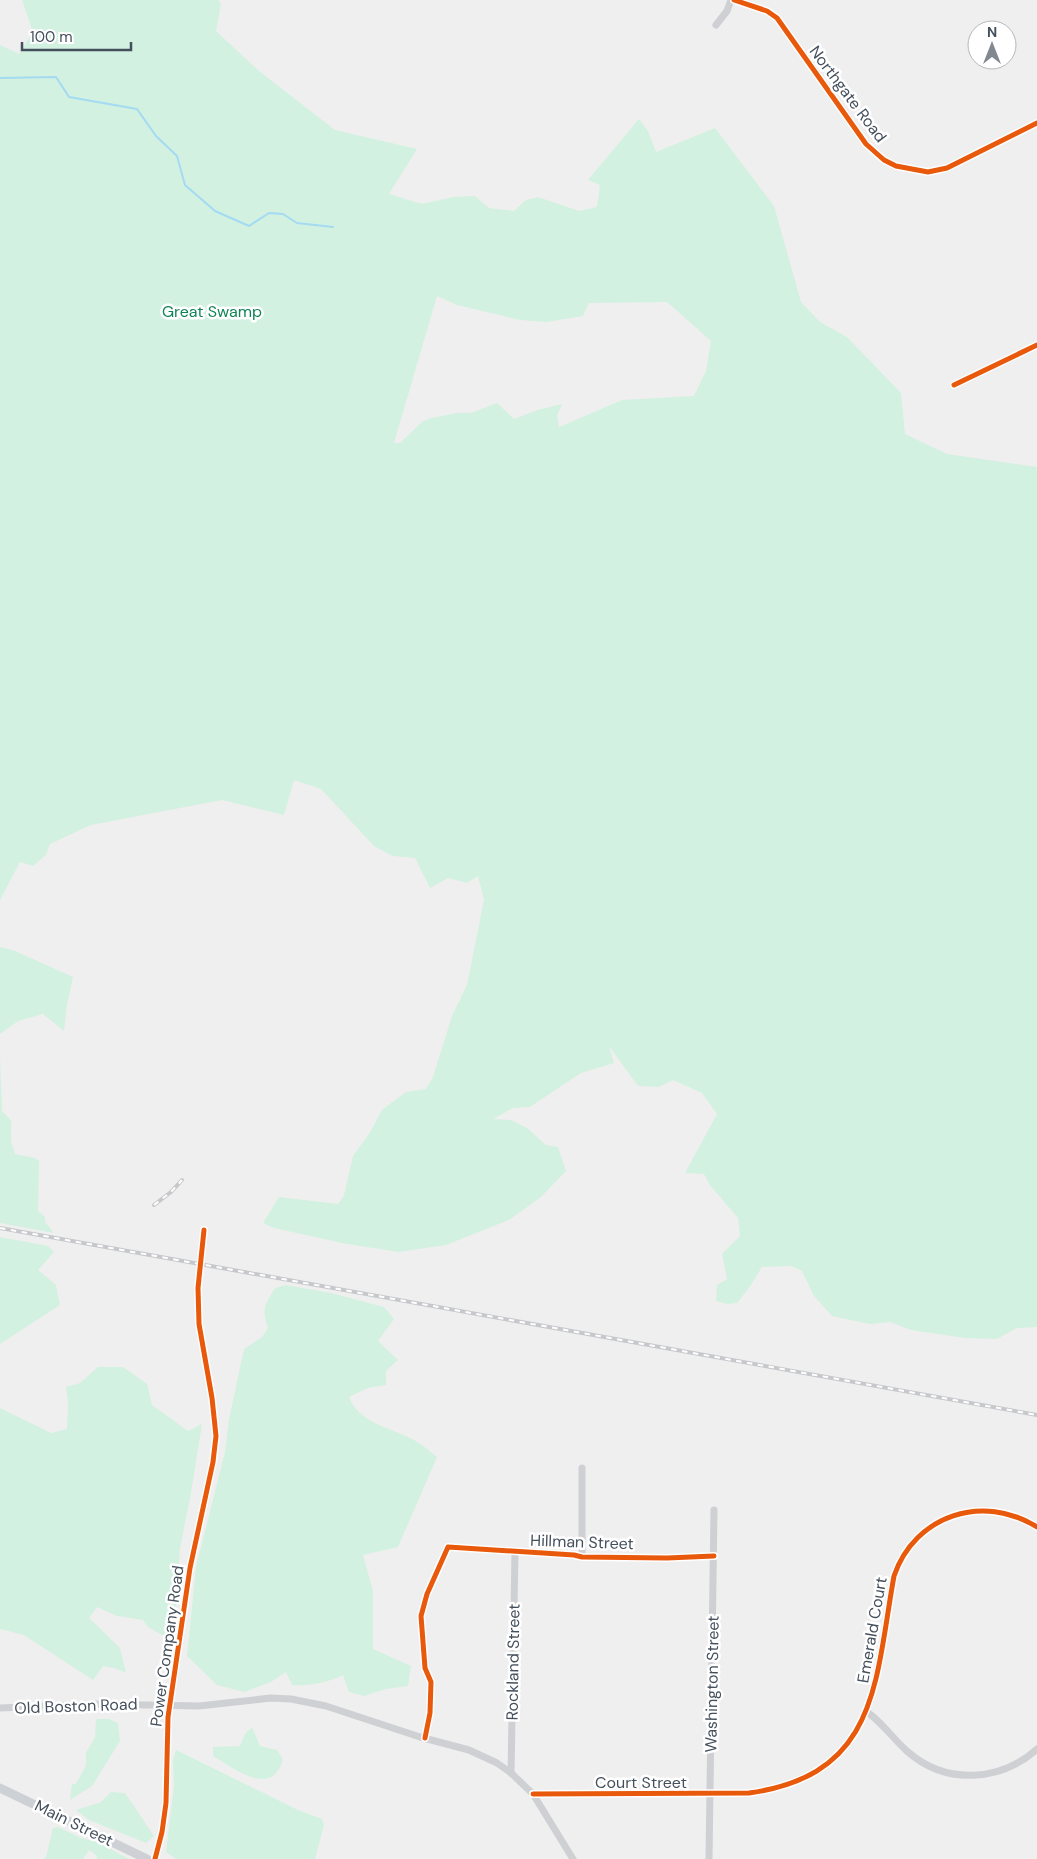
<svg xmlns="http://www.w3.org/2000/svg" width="1037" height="1859" viewBox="0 0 1037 1859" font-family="'DM Sans',sans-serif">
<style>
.green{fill:#d2f1e0;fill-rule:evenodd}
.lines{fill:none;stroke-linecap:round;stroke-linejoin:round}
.stream{stroke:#a4daf2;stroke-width:2}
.street{stroke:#ced0d4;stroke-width:7}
.secondary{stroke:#cdd0d5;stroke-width:9}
.rail-casing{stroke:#c6c8cb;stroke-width:4}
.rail{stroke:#fff;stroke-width:2;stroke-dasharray:5.5;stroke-linecap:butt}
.cycleway-casing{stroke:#fff;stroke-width:8}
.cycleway{stroke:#e8590c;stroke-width:5}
.labels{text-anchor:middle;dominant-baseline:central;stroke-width:5;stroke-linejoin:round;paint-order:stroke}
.street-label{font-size:16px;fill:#45505d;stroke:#fff}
.park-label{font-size:16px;fill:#108555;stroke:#fff}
</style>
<rect width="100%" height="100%" fill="#f0efef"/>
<g class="green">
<path d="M22,0H218L221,4L216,31L259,71L335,130L417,149L389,194L422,204L453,197L475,196L489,208L514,211L526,200L538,197L579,211L597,207L600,185L588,180L639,119L648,131L656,152L715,128L774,206L801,302L820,322L847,337L901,393L905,434L947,454L1037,467V1327L1017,1328L997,1339L965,1338L911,1330L890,1322L870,1324L832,1316L814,1296L802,1271L791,1266L762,1267L749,1288L737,1303L727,1304L716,1301L717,1285L727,1279L722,1254L740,1236L738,1218L709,1184L704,1174L685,1173L717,1114L702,1093L673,1080L659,1087L638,1086L609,1046L614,1063L581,1073L530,1107L513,1108L493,1119L511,1120L527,1128L546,1145L558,1147L566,1171L541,1197L509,1220L446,1245L398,1252L342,1243L274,1228L263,1223L279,1197L338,1204L344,1195L353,1156L369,1134L382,1110L406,1092L426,1089L433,1077L452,1016L467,985L484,900L478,876L467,883L448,878L430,888L415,858L393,856L374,846L321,789L294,780L284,815L222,800L91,825L50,844L46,855L33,866L20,862L0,900V45L19,54L33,32ZM437,296L457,305L520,320L547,322L583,316L589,303L667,302L711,341L706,371L694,396L622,400L559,427L557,415L562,404L538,410L514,419L497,403L471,413H457L432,418L423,421L400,443H394Z"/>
<polygon points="0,947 15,951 73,977 67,1005 64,1031 43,1014 18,1021 0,1034"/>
<path d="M0,1056L2,1111C15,1124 11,1120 11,1137C10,1142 14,1149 15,1154L35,1158L39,1161L38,1211L45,1217V1222L54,1233L0,1223Z"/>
<polygon points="0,1237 48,1246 54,1252 38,1270 56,1285 60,1305 0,1344"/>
<path d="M286,1285L331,1293L384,1307L394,1319L378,1341L398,1360L386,1371V1385L368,1388L349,1397C359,1423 389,1427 412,1439C421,1443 429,1451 437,1457L398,1547L363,1555L373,1591V1649L411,1666L408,1686L386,1689L364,1696L349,1692L343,1675C326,1683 311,1686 292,1685L286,1672L271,1682L244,1692L217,1685L187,1656L196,1567L225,1452L229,1419L244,1349L262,1337L268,1328C261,1309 265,1305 275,1288Z"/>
<polygon points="98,1367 123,1367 147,1384 152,1405 188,1431 202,1424 191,1493 180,1548 173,1641 148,1627 143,1620 117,1616 97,1607 89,1618 120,1648 126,1673 114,1668 103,1666 93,1680 24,1635 0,1629 0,1408 51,1433 67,1429 68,1403 66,1387 80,1383"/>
<polygon points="96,1719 109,1719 118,1723 120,1741 92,1786 70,1800 72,1784 76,1784 86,1765 86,1753 95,1737"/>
<path d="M252,1727L260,1746L277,1750L283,1759C272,1799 235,1769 213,1756V1747L240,1746L245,1734Z"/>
<polygon points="176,1750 298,1810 322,1819 324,1825 315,1859 176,1859 166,1852 174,1785 173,1761"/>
<polygon points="111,1792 125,1793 154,1836 146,1843 89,1820 76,1810 101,1802"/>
<polygon points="58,1827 81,1838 97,1842 129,1859 97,1859 97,1856 89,1850 83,1859 44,1859 46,1857 53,1828"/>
</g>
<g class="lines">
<polyline class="stream" points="0,78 56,77 69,97 137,109 156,136 177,156 185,185 215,211 249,226 269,213 283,214 297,223 333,227"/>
<g class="street">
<polyline points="734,0 767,11 777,18 866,144 884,160 896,166 928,172 947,168 1037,123"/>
<polyline points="716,25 727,11 731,0"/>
<polyline points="954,385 1037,345"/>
<polyline points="582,1468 582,1557"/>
<polyline points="0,1708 94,1704 199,1706 271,1698 291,1699 326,1706 420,1737 469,1750 497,1763 511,1773 533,1794 573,1859"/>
<path d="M867,1712C883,1723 893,1739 908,1752C946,1785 1000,1782 1037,1749"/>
<polyline points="425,1738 430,1713 431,1682 425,1668 421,1616 427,1594 448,1547 574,1555 582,1557 667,1558 714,1556"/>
<polyline points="511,1773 515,1552"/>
<path d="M533,1794L749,1793C879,1775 875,1681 894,1576C915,1515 983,1493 1037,1527"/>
<polyline points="155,1859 162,1832 166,1803 168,1717 190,1568 213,1462 216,1436 212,1398 199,1324 198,1288 204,1230"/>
<polyline points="709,1859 714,1510"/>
</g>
<polyline class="secondary" points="0,1788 147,1859"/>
<g class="rail-casing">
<g id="rail">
<polyline points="154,1205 171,1192 182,1180"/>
<polyline points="0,1228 1037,1415"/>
</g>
</g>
<use href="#rail" class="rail"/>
<g class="cycleway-casing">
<g id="cycleway">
<polyline points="734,0 767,11 777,18 866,144 884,160 896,166 928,172 947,168 1037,123"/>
<polyline points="954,385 1037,345"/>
<polyline points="425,1738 430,1713 431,1682 425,1668 421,1616 427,1594 448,1547 574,1555 582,1557 667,1558 714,1556"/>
<path d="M533,1794L749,1793C879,1775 875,1681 894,1576C915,1515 983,1493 1037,1527"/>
<polyline points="155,1859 162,1832 166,1803 168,1717 190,1568 213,1462 216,1436 212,1398 199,1324 198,1288 204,1230"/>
</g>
</g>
<use href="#cycleway" class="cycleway"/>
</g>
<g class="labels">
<g class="street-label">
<text transform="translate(848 94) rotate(53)">Northgate Road</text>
<text transform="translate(582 1542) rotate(2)">Hillman Street</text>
<text transform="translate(872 1630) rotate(-80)">Emerald Court</text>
<text transform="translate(167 1646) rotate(-82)">Power Company Road</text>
<text transform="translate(513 1662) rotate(-89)">Rockland Street</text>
<text transform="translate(712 1684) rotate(-89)">Washington Street</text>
<text transform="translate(76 1706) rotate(-2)">Old Boston Road</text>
<text x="641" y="1782">Court Street</text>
<text transform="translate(74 1823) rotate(26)">Main Street</text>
</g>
<g class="park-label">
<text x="212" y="311">Great Swamp</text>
</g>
</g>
<g transform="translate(992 45)"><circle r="24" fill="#ffffff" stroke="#b5b9be"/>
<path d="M0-4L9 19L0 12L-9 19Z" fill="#818890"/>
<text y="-8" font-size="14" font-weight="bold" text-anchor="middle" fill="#45505d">N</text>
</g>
<path d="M22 42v8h109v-8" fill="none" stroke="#45505d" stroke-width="2.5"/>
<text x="30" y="42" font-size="15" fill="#45505d" stroke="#ffffff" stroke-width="4" paint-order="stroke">100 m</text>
</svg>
